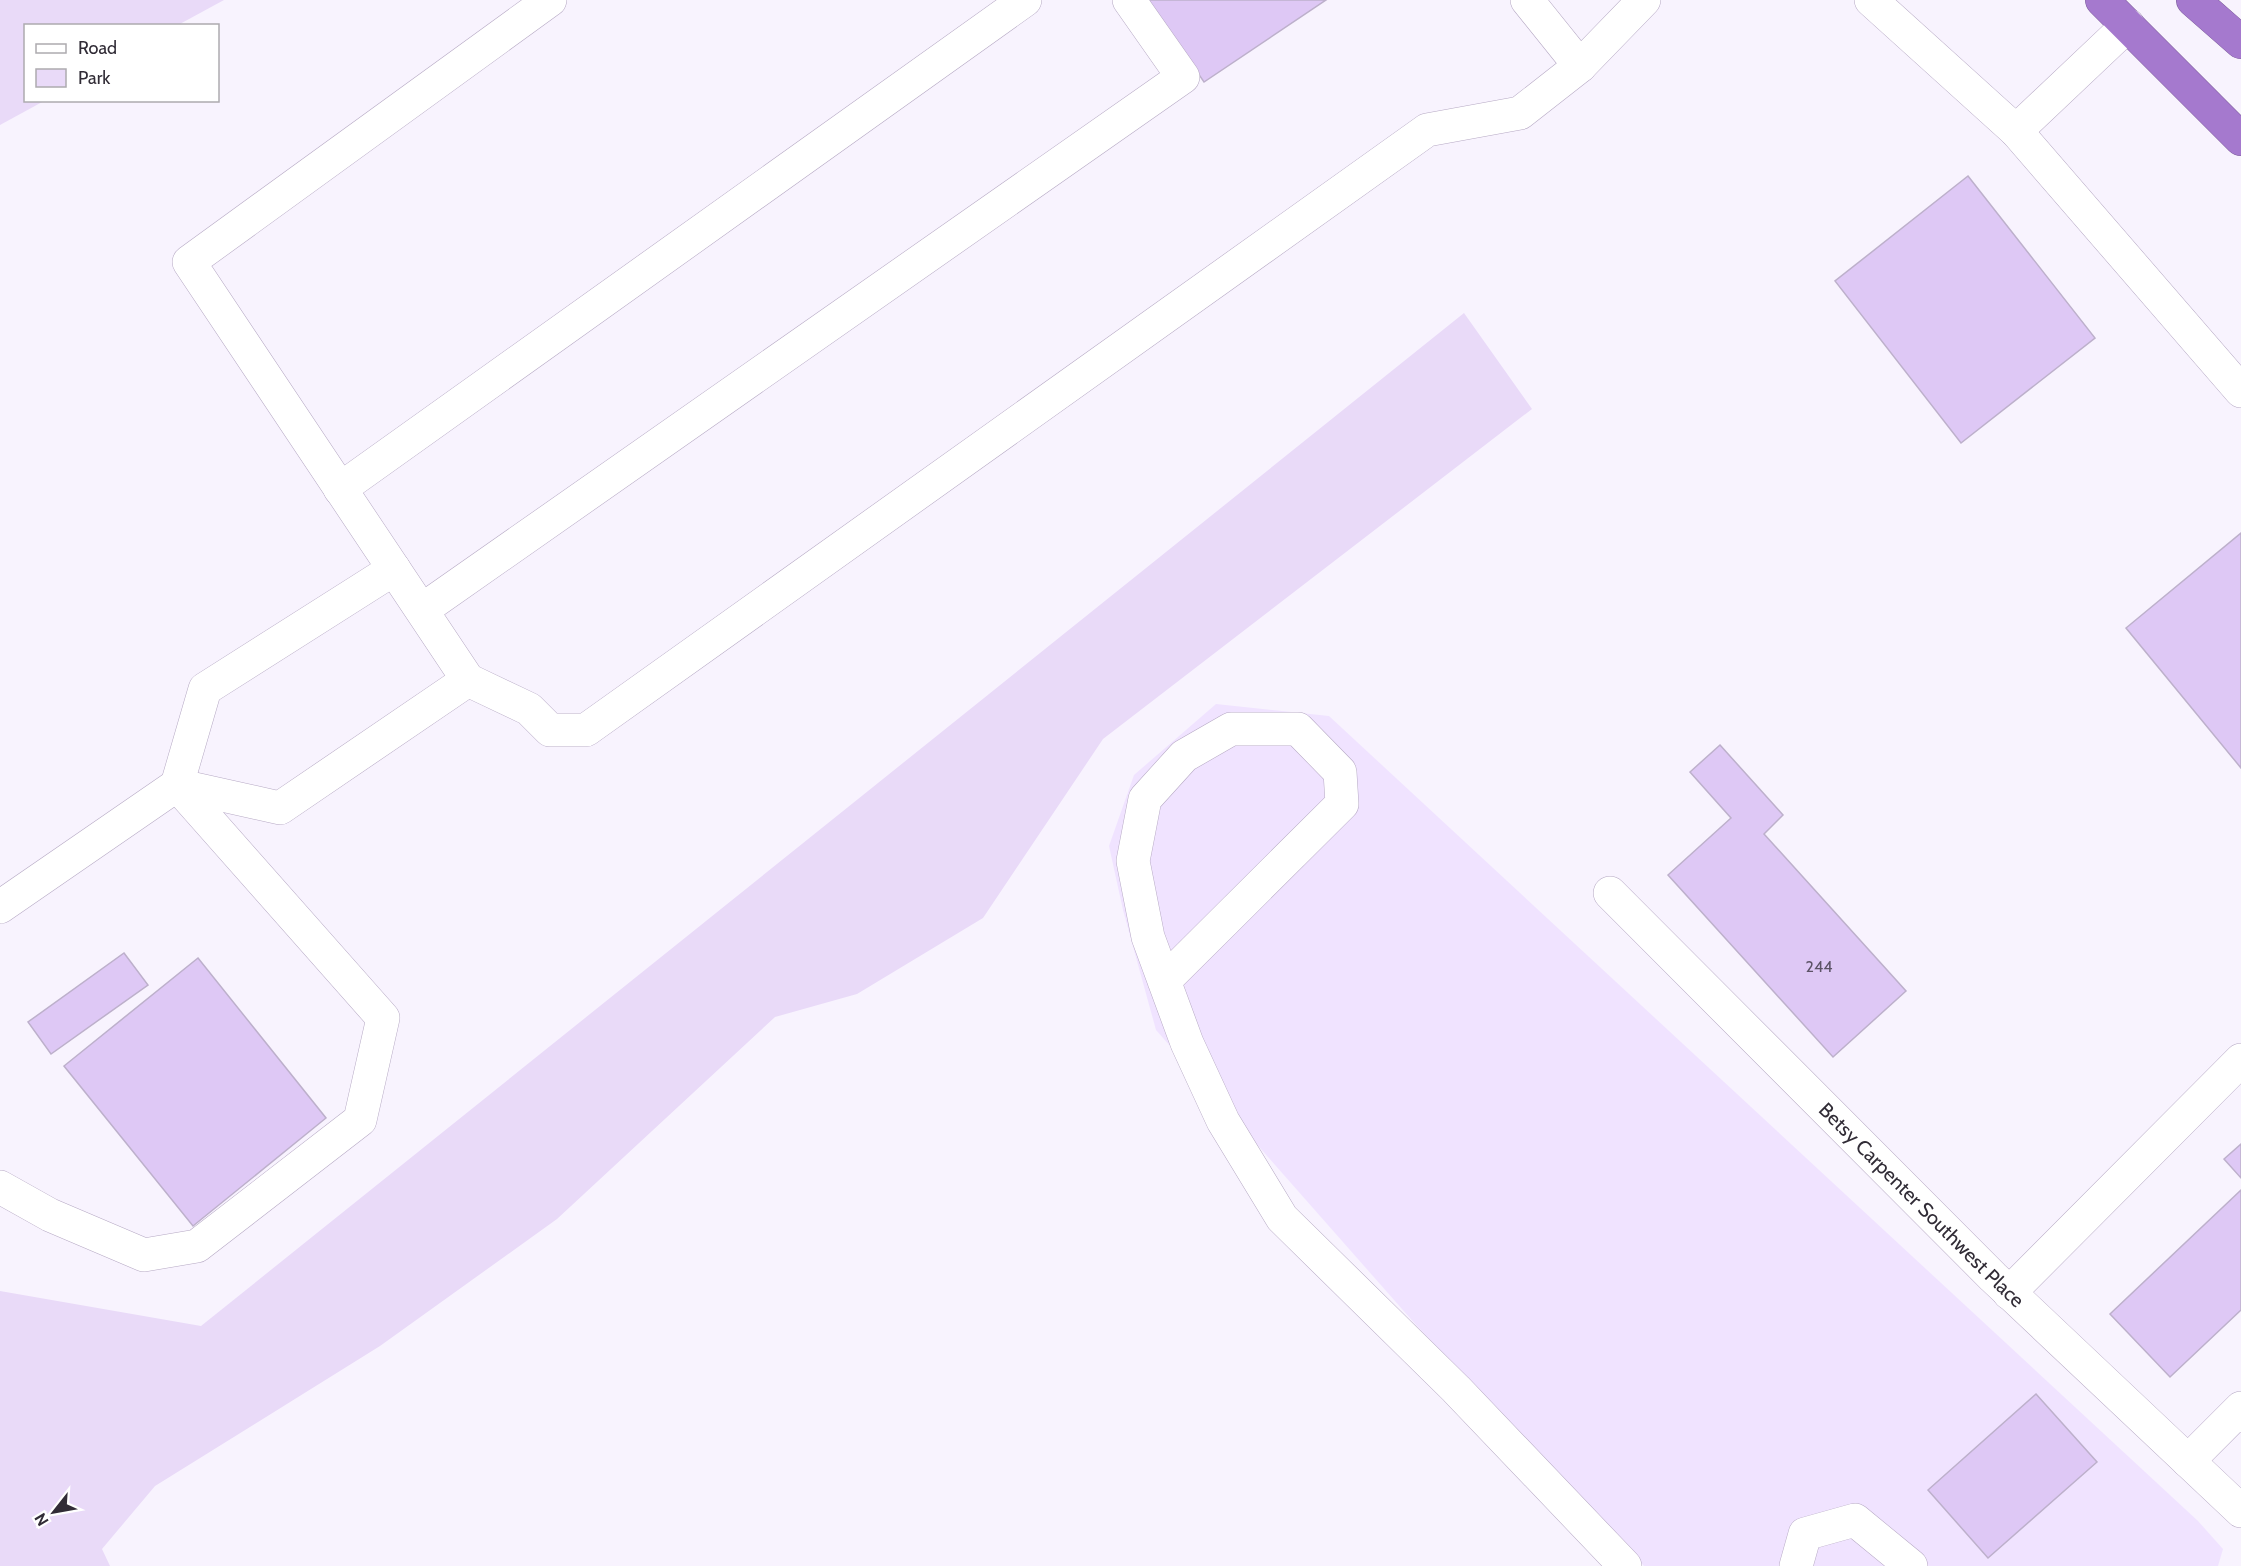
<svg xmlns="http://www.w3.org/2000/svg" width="2241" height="1566" viewBox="0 0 2241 1566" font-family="Cabin,sans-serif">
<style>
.built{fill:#f0e3ff}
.green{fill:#e9daf8}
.building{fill:#dec8f5;stroke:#bdb0cb;stroke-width:1.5}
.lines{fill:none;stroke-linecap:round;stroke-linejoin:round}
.minor-casing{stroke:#b6a9c4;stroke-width:34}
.highway-casing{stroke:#7c5e99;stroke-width:34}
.minor{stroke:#fff;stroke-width:33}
.highway{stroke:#a579ce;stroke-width:33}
.labels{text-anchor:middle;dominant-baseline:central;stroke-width:5;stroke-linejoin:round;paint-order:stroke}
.number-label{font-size:16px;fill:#5c5366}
.street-label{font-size:20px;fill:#312c36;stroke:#fff}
</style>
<rect width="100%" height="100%" fill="#f8f3fe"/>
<polygon class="built" points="1216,704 1329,716 2198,1521 2223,1549 2218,1566 1644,1566 1417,1326 1156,1030 1123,910 1109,846 1134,775"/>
<g class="green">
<polygon points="0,0 224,0 178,25 26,26 26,100 44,101 0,125"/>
<polygon points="1464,313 1532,409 1103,739 983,918 857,994 775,1017 557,1219 380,1346 155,1486 102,1549 110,1566 0,1566 0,1291 201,1326"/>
</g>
<g class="building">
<polygon points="1148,0 1326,0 1204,82"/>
<polygon points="1968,176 2095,338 1961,443 1835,281"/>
<polygon points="2241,533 2241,768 2126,628"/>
<polygon points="1720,745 1783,815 1764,834 1906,991 1833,1057 1668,875 1731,818 1690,772"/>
<polygon points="124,953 148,985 51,1054 28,1022"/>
<polygon points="198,958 326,1118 193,1226 64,1066"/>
<polygon points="2241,1144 2241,1178 2224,1159"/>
<polygon points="2241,1190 2241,1310 2170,1377 2110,1314"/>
<polygon points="2036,1394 2097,1462 1988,1558 1928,1490"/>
</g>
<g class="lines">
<g class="minor-casing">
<g id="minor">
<polyline points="550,0 189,262 468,680 529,709 550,730 586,730 1427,130 1520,113 1580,66 1644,0"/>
<polyline points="1527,0 1580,66"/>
<polyline points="1871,0 2016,131 2241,391"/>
<polyline points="2016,131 2128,25"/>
<polyline points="340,489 1025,0"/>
<polyline points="422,610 1183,77 1129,0"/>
<polyline points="177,785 280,808 468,680"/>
<path id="s1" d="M1610,893L1993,1277L2241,1511"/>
<polyline points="0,907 177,785 205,689 394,569"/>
<polyline points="1164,981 1342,804 1340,772 1298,729 1231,729 1184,756 1145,799 1133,861 1148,937 1187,1043 1223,1121 1282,1218 1456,1389 1625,1566"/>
<polyline points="0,1187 50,1215 144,1255 197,1246 360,1120 383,1018 177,785"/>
<polyline points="2009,1293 2241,1060"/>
<polyline points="2188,1461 2241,1408"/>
<polyline points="1796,1566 1805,1534 1855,1520 1911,1566"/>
</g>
</g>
<g class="highway-casing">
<g id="highway">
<polyline points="2102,0 2241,139"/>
<polyline points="2193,0 2241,42"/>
</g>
</g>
<use href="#minor" class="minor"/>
<use href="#highway" class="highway"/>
</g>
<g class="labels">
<g class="number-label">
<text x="1819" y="966">244</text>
</g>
<g class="street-label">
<text stroke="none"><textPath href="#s1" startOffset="441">Betsy Carpenter Southwest Place</textPath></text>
</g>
</g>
<rect x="24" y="24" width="195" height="78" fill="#ffffff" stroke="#adabaf" stroke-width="1.5"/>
<rect x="36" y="44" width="30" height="9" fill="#ffffff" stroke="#adabaf" stroke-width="1.5"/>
<text x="78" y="54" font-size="18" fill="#312c36">Road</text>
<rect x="36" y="69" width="30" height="18" fill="#e9daf8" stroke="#adabaf" stroke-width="1.5"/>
<text x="78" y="84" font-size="18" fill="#312c36">Park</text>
<g transform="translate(54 1512) rotate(239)" stroke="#ffffff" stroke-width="4.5" paint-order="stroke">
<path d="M0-4.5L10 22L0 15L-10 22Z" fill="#312c36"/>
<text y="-9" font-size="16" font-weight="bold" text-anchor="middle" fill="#312c36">N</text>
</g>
</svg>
